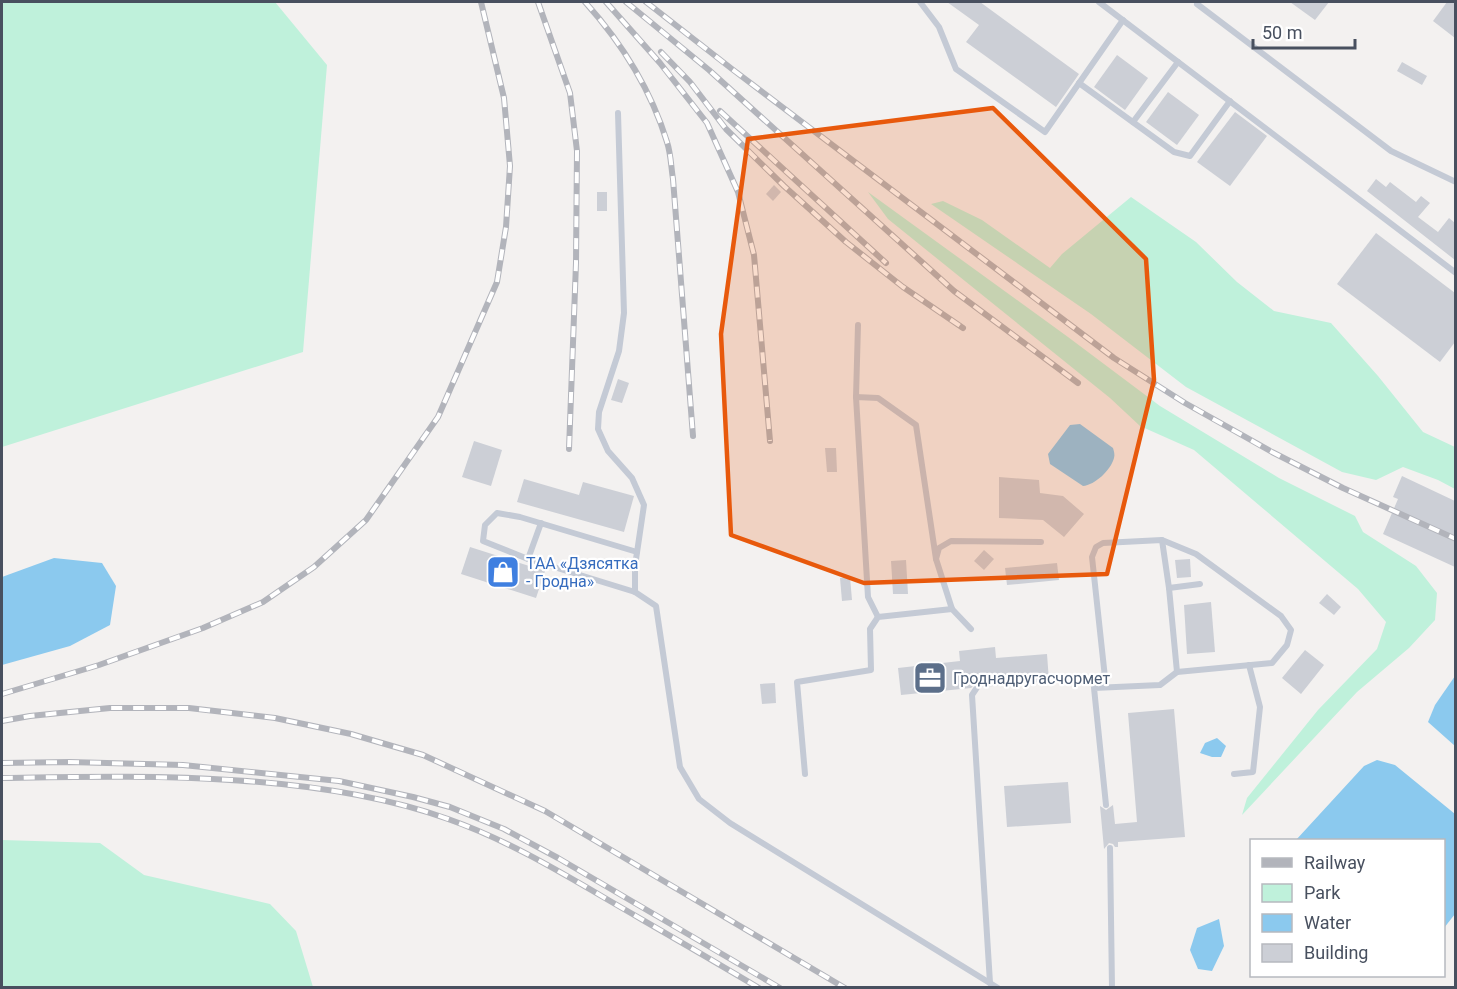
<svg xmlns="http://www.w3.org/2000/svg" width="1457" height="989" viewBox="0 0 1457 989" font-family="Roboto,sans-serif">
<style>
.green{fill:#bff1db}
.water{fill:#8bc9ee}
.building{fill:#cccfd6}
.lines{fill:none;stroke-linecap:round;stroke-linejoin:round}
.lane{stroke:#c4cad5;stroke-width:6}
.rail-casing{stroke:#b2b4bb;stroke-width:6}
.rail{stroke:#fff;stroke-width:4;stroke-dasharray:11;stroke-linecap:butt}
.marked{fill:#e8590c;fill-opacity:0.2;stroke:#e8590c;stroke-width:4.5;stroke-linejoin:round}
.labels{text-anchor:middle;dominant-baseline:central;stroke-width:4.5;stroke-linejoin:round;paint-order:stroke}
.shop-label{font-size:16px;fill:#366cbe;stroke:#fff;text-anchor:start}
.service-label{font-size:16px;fill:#4e5e75;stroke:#fff;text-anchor:start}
</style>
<rect width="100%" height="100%" fill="#f3f1f0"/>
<g class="green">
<polygon points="2,2 275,2 327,65 303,352 2,447"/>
<polygon points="868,192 1068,337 1160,406 1279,478 1355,516 1363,532 1416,566 1437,593 1435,620 1409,648 1357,692 1242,815 1247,798 1318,710 1377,649 1386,622 1358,589 1194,450 1140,426 1110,398 888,219"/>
<polygon points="1131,197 1196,242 1237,282 1274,311 1331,323 1378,376 1423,432 1455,447 1455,489 1438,480 1403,467 1376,480 1342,472 1186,387 1091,314 931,204 943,201 982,220 1050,268 1062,254"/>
<polygon points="2,840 100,843 144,875 270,904 296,931 313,987 2,987"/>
</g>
<g class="water">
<path d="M1080,424L1113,448C1114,451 1115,455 1114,458C1111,470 1095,485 1083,486L1050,464L1048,454L1070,425Z"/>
<polygon points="54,558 102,563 116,586 110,625 70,646 2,665 2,577"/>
<polygon points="1455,676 1455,746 1428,722 1435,705"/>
<polygon points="1217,738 1226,746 1221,757 1212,757 1200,753 1205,743"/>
<polygon points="1377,760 1395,765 1455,814 1455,914 1444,928 1444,840 1296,840 1364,766"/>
<polygon points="1219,919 1224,946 1212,971 1198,969 1190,950 1197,928"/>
</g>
<g class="building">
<polygon points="947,2 980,2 1079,74 1056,107 966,42 979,25"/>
<polygon points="1290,2 1329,2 1315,20"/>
<polygon points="1447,2 1455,2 1455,38 1433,21"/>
<polygon points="1117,55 1148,78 1125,110 1094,87"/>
<polygon points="1402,62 1427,76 1422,85 1397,71"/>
<polygon points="1168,92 1199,115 1177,145 1146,122"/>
<polygon points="1235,112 1267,136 1230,186 1197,162"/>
<polygon points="1376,179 1386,187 1390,182 1416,202 1421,196 1430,203 1418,217 1438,232 1449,218 1455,223 1455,260 1367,191"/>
<polygon points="774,185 781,192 773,201 766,194"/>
<rect x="597" y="192" width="10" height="19"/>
<polygon points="1376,233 1455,293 1455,342 1440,362 1337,284"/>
<polygon points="618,379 629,383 622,403 611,400"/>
<polygon points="474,441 502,450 491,486 462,477"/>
<polygon points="825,448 836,448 837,472 827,472"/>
<polygon points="1402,476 1455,501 1455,567 1383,534 1398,499 1393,497"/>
<polygon points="999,477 1039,480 1040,493 1063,496 1084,514 1064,537 1043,520 999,518"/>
<polygon points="524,479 579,495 583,482 634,496 624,532 517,502"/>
<polygon points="470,547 545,571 536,598 461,574"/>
<polygon points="984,550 994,559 984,570 974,561"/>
<polygon points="1190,559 1191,577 1177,578 1175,560"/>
<polygon points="906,560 908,594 893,594 891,561"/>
<polygon points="1057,563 1059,580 1007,585 1005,568"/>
<polygon points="850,577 852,600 842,601 840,578"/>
<polygon points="1327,594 1341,607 1334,615 1319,603"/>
<polygon points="1211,602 1215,652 1187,654 1184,605"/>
<polygon points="995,647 996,658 1047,654 1049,681 983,687 981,682 978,681 971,688 901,695 898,668 960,661 959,651"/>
<polygon points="1305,650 1324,665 1301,694 1282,678"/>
<polygon points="775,683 776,703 762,704 760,684"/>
<polygon points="1174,709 1185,837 1118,842 1118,847 1115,847 1113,844 1109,843 1104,849 1100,806 1106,810 1113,805 1115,824 1137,822 1128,713"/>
<polygon points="1068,782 1071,823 1007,827 1004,786"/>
</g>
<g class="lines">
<g class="lane">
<polyline points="920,2 939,27 956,69 1045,132 1123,20"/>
<polyline points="1099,2 1456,273"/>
<polyline points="1197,4 1391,151 1456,182"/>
<polyline points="1079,83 1174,152 1190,156 1230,101"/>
<polyline points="618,113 624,313 619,351 599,412 598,429 608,451 632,478 644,505 635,566 635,592"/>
<polyline points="1133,122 1178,62"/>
<polyline points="856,397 858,325"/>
<polyline points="637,552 520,517 497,513 485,525 483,541 528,559 635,592 656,606 680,767 699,799 730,823 998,988"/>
<polyline points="528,559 541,523"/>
<polyline points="1169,588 1200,584"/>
<polyline points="878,617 868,597 856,397 878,398 916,425 936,559"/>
<polyline points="971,629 952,609 936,559 939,548 951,541 1041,542"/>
<polyline points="978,686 972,695 990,983"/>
<polyline points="1106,687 1092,557 1096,547 1103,543 1162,540 1169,588 1177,672"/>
<polyline points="805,774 797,682 871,670 870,629 878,617 952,609"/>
<polyline points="1234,774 1253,772 1260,707 1249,665"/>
<polyline points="1106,805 1094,688 1160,685 1177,672 1272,663 1287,645 1291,630 1281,616 1196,554 1162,540"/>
<polyline points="1110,848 1112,988"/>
</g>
<g class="rail-casing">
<g id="rail">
<polyline points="538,2 570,93 577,151 576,263 569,449"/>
<path d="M585,2C621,42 651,90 667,142C671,154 671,167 673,179L693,436"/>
<polyline points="606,2 660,63 707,123 738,192 754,255 770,441"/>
<polyline points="626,2 709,70 954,291 1078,383"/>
<polyline points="646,2 732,69 1114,358 1185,403 1272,452 1343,488 1456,539"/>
<polyline points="661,52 690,82 726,129 784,186 846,242 903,287 963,328"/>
<polyline points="720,111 886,263"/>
<polyline points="2,694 99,665 203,628 263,602 314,567 366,520 438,417 497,282 506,227 510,166 504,98 481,2"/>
<polyline points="2,721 30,716 110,708 189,708 275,718 351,734 423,755 545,811 845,988"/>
<polyline points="2,763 69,762 183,765 339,781 413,797 450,807 504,829 558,858 780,988"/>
<path d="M2,778C143,776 313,771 448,819C505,839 557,870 610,901C660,930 709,958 759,988"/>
</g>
</g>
<use href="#rail" class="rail"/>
</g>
<path class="marked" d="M993,108L1146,259L1154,380L1107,574L864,583L731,535L721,334L748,139Z"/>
<defs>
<g id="shop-square" transform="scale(1.725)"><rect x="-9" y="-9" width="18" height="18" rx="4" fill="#3f7fe0" stroke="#fff"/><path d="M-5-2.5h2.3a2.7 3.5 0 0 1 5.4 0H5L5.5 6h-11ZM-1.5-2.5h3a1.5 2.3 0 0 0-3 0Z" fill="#fff"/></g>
<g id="office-square" transform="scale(1.725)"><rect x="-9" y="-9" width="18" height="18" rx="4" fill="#5c6f8a" stroke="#fff"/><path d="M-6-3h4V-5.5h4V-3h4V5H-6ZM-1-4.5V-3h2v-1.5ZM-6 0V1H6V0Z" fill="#fff"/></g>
</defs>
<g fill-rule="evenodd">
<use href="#shop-square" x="503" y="572"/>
<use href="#office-square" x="930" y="678"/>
</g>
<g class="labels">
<g class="shop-label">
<text x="526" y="563">ТАА «Дзясятка<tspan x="526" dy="18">- Гродна»</tspan></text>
</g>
<g class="service-label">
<text x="953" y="678">Гроднадругасчормет</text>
</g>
</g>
<rect width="1457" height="989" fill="none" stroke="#48505f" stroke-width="6"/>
<rect x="1250" y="839" width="195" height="138" fill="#ffffff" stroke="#b6b9bf" stroke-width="1.5"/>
<rect x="1262" y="858" width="30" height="9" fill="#b2b4bb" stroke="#b6b9bf" stroke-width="1.5"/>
<text x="1304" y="869" font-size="18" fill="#48505f">Railway</text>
<rect x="1262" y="884" width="30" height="18" fill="#bff1db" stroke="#b6b9bf" stroke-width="1.5"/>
<text x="1304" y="899" font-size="18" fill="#48505f">Park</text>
<rect x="1262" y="914" width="30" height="18" fill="#8bc9ee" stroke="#b6b9bf" stroke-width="1.5"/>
<text x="1304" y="929" font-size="18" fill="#48505f">Water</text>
<rect x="1262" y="944" width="30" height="18" fill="#cccfd6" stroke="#b6b9bf" stroke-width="1.5"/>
<text x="1304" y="959" font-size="18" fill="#48505f">Building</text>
<path d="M1253 39v9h102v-9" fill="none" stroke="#48505f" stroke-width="3"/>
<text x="1262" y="39" font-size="18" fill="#48505f" stroke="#ffffff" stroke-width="4.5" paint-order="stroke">50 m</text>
</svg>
